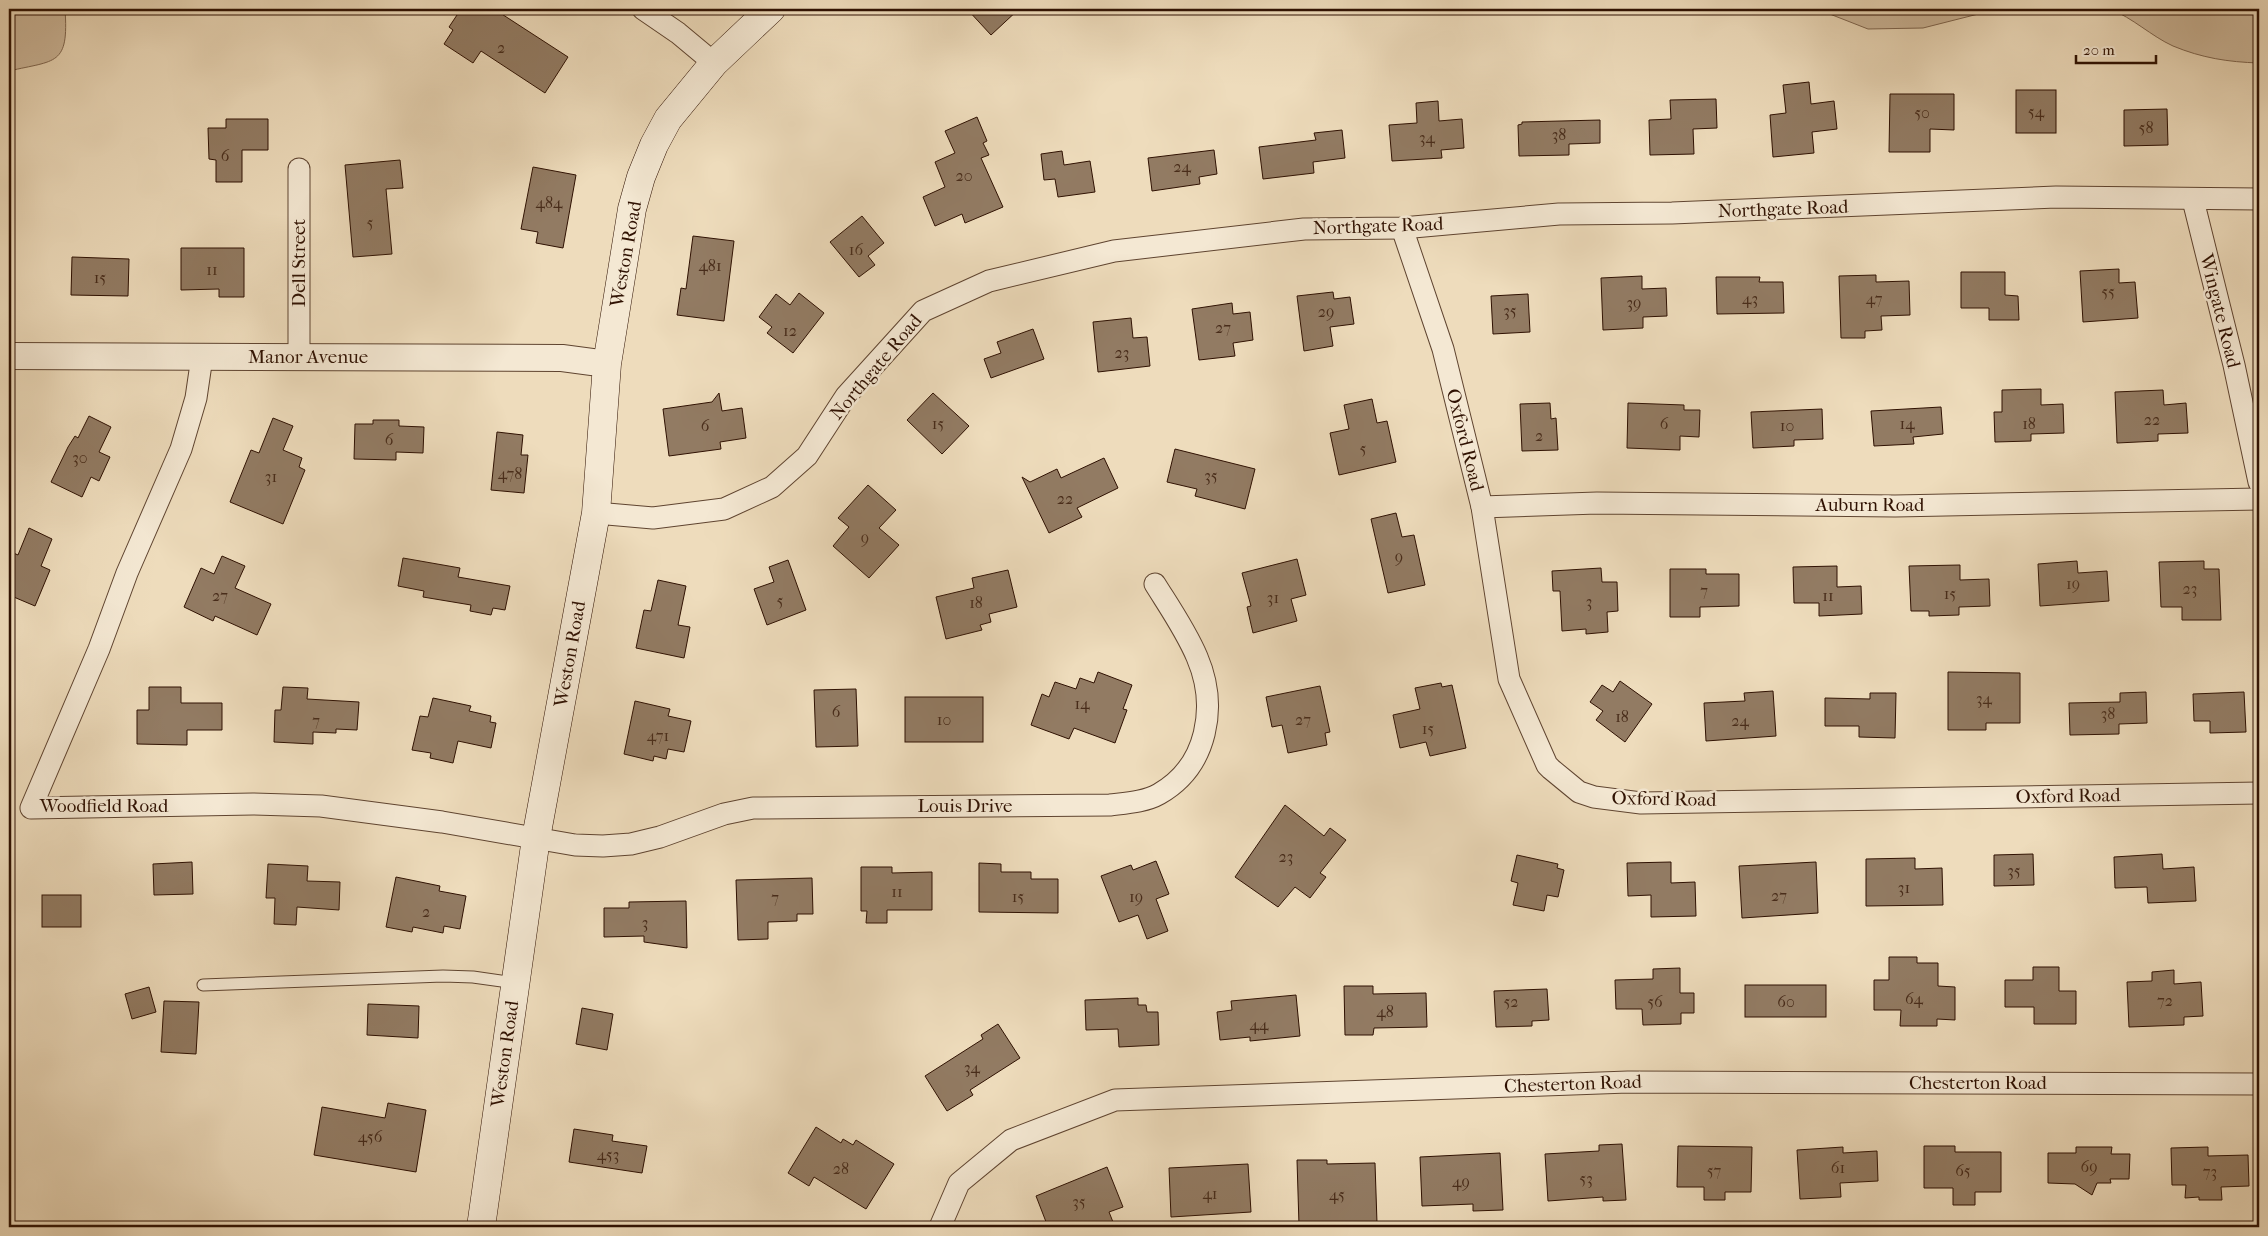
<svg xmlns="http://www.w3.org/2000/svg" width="2268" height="1236" viewBox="0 0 2268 1236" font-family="'IM FELL French Canon',serif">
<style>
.green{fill:#ceb99c;stroke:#7e654f}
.building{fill:#927b63;stroke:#2f1102}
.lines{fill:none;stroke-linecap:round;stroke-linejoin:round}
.service-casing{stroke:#5f4430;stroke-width:13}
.minor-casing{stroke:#5f4430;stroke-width:23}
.tertiary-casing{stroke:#5f4430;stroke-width:28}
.secondary-casing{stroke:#2f1102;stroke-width:29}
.service{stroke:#f4e8d3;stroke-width:11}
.minor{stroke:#f4e8d3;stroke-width:21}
.tertiary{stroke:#f4e8d3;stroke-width:26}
.secondary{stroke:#f4e8d3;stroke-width:28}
.labels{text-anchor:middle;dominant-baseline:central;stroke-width:5;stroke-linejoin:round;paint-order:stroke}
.number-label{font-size:16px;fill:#482c1a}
.street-label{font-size:19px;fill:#2f1102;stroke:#f4e8d3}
</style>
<rect width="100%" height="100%" fill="#eedcbc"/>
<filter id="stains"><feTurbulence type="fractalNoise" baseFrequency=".004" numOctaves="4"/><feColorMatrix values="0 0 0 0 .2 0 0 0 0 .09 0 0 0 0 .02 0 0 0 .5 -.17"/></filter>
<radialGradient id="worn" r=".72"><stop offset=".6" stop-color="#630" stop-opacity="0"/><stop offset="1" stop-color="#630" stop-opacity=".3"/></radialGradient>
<g class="green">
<path d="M9,9H65C69,66 56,60 9,71Z"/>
<polygon points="1817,9 1998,9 1923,28 1868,29"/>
<path d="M2110,9H2259V63C2228,62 2202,58 2173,46C2151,36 2133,18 2110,9Z"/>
</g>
<g class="building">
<polygon points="461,9 494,9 568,57 545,93 481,51 473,63 444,44 453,30 449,27"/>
<polygon points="967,9 1019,9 991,35"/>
<polygon points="1809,82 1811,104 1834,101 1837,129 1812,132 1814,153 1773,157 1770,115 1786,113 1783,85"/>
<rect x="2016" y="90" width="40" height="43"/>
<polygon points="1890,94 1954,94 1954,130 1930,129 1930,152 1889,152"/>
<polygon points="1716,99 1717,128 1693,129 1694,154 1650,155 1649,120 1671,119 1670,100"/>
<polygon points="1438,101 1439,121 1462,119 1464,148 1441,150 1442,158 1392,161 1389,125 1417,123 1416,103"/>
<polygon points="2167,109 2168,145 2124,146 2124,110"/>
<polygon points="977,117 987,141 983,143 989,155 981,158 1003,207 965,223 962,214 935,226 923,197 945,187 935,162 955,153 945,131"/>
<polygon points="226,119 268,119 268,150 242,150 242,182 216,182 216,160 209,159 208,128 226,128"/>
<polygon points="1600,120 1600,143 1569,144 1569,155 1519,156 1518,125 1522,124 1522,122"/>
<polygon points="1342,130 1345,158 1313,162 1314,173 1263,179 1259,147 1316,140 1314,133"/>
<polygon points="1214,150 1217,174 1199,177 1200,184 1152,191 1148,158"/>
<polygon points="1062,151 1064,165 1090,161 1095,192 1058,197 1055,179 1044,180 1041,154"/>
<polygon points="400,160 403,188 386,189 392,254 353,257 345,165"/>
<polygon points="533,167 576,175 563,248 536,243 538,232 521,229"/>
<polygon points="862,216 884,243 868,256 875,265 859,277 830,242"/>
<polygon points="693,236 734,241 724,321 677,315 681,288 686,289"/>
<polygon points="181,248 244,248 244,297 219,297 219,289 181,290"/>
<polygon points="72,257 129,259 128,296 71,295"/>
<polygon points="2119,269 2119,283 2135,282 2138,318 2083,322 2080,271"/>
<polygon points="1961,272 2005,272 2005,295 2018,296 2019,320 1989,320 1989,308 1961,308"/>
<polygon points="1876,275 1876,282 1909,281 1910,315 1881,316 1882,330 1865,331 1865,338 1841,338 1839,276"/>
<polygon points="1642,276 1642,289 1666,288 1667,316 1643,317 1643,328 1603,330 1601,278"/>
<polygon points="1716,277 1760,277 1759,282 1783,282 1784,313 1717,314"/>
<polygon points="1333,292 1334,299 1350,297 1354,324 1330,327 1333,346 1304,351 1297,296"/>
<polygon points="799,293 824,313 793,353 767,333 772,327 759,317 776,294 790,305"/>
<polygon points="1528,294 1530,332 1493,334 1491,296"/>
<polygon points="1232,303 1233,314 1250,312 1253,340 1233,343 1235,356 1199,360 1192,309"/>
<polygon points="1131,318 1133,338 1147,337 1150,366 1098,372 1093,322"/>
<polygon points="1033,329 1044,359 991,378 984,359 1001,353 997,342"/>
<polygon points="2041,389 2041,405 2063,404 2064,433 2031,434 2031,441 1995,442 1994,412 2002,412 2002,390"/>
<polygon points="2163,390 2164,405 2186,403 2188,433 2158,434 2158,441 2117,443 2115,392"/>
<polygon points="719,393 722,411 742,408 746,438 720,442 721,449 669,456 663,409 712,402"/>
<polygon points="933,393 969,426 942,454 907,420"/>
<polygon points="1372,399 1377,423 1387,421 1396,462 1339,475 1330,433 1349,429 1344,405"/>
<polygon points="1550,403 1551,419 1556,418 1558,450 1522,451 1520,404"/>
<polygon points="1628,403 1684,405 1684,410 1700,410 1699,437 1680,436 1680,450 1627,448"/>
<polygon points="1941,407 1943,434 1913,437 1914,444 1874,446 1871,411"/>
<polygon points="1822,409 1823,439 1794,440 1794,446 1753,448 1751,412"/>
<polygon points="89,416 111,427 99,452 110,457 99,481 91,477 82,497 51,482 68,447 75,436 78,438"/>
<polygon points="273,418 293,426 283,450 302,458 299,467 305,470 283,524 230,502 251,450 259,453"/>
<polygon points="373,420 399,420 399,426 424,427 423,453 396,452 396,460 354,459 355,424 373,424"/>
<polygon points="497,432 523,435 521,455 528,455 524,493 491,490"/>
<polygon points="1175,449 1255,469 1245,509 1195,496 1197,489 1167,482"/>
<polygon points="1104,458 1118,488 1077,508 1082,517 1049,533 1022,477 1030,482 1057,469 1061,478"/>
<polygon points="868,485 896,510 879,528 899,545 869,578 833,546 849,527 838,518"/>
<polygon points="1396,513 1402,537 1414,535 1425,585 1388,593 1371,519"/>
<polygon points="29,528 52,539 41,566 50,570 35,606 9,595 9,551 18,555"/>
<polygon points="222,556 245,566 235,588 271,604 257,635 215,616 213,621 184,607 201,568 214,574"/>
<polygon points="403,558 460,568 458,577 510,586 505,610 493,608 491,615 470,611 471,605 423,597 424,591 398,586"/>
<polygon points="1297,559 1306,595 1291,599 1297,621 1253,633 1247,607 1251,606 1242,573"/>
<polygon points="788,560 806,610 767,625 754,589 774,582 769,567"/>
<polygon points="2077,561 2078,573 2107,571 2109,601 2040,606 2038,564"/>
<polygon points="2204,561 2204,569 2219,569 2221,620 2182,620 2182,607 2161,607 2159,562"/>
<polygon points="1960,565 1960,580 1989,579 1990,606 1959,607 1959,615 1929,616 1929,611 1911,611 1909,566"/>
<polygon points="1837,566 1837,587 1861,586 1862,614 1819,616 1819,603 1794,603 1793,567"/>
<polygon points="1601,568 1602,582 1617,582 1618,611 1607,612 1608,632 1586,634 1586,629 1562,631 1560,591 1553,591 1552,571"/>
<polygon points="1670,569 1706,569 1706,574 1739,574 1739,606 1700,607 1700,617 1670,617"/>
<polygon points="1008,570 1017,607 989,614 991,622 980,625 982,630 946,639 936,597 974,588 972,578"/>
<polygon points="658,580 686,586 678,625 690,627 684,658 636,648 644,610 651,611"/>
<polygon points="1098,672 1132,685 1123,709 1127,710 1115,743 1074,728 1069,739 1031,725 1042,694 1049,697 1055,682 1076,689 1080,678 1094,683"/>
<polygon points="1948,672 2020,673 2020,723 1986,723 1986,730 1948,730"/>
<polygon points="1620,681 1652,704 1625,742 1596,720 1603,711 1590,702 1602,685 1613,692"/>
<polygon points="1441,683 1442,687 1452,685 1466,748 1430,756 1426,742 1400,748 1393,715 1420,709 1415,688"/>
<polygon points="1320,686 1330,732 1325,733 1327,745 1288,753 1282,725 1272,727 1266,697"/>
<polygon points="149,687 181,687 181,703 222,703 222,730 187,730 187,745 137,744 137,710 149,710"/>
<polygon points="283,687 308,688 307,699 359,702 357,730 336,729 336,733 313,732 313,744 274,742 275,710 281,710"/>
<polygon points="856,689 858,746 816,747 814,690"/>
<polygon points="1773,691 1776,736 1706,741 1704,703 1745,701 1744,693"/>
<polygon points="2146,692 2147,723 2119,724 2119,734 2070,735 2069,703 2120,702 2120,693"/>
<polygon points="2244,692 2246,732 2210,733 2210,721 2194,721 2193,694"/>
<polygon points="1870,693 1896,693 1895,738 1859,737 1859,726 1825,726 1825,698 1870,699"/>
<rect x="905" y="697" width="78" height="45"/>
<polygon points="433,698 471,706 469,711 491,716 490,722 496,723 491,748 458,741 453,763 430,758 431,753 412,750 420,716 428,717"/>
<polygon points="635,701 670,709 668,716 691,721 684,752 668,749 666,759 654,756 653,761 624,754"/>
<polygon points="1285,805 1324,836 1330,828 1346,840 1320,873 1326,877 1310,898 1295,887 1278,907 1235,877"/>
<polygon points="2033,854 2034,885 1994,886 1994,855"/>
<polygon points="2162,854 2163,869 2194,867 2196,901 2148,903 2147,887 2115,888 2114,857"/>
<polygon points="1517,855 1558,864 1557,868 1564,870 1558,897 1547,895 1544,911 1513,905 1518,883 1511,881"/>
<polygon points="1915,858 1915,869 1942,868 1943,905 1866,906 1866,859"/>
<polygon points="1156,861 1169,894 1156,899 1168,931 1147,939 1138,915 1119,922 1101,876 1131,865 1133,870"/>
<polygon points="192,862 193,894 154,895 153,864"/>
<polygon points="1671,862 1671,883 1695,882 1696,916 1651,917 1651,895 1628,896 1627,863"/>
<polygon points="1816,862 1818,913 1742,918 1739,866"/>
<polygon points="979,863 1001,864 1001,872 1031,872 1031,879 1058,879 1058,913 979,912"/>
<polygon points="268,864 308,866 307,881 340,882 339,910 297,907 296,925 274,924 275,898 266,898"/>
<polygon points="861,867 892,867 892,873 932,872 932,910 887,910 887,923 866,923 867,911 861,911"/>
<polygon points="396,877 440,886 439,891 466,896 460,929 444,926 443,933 413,927 412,932 386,927"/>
<polygon points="812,878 813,914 797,914 797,921 768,922 768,939 738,940 736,880"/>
<rect x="42" y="895" width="39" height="32"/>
<polygon points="686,901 687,948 644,942 644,936 604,937 604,908 629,908 629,902"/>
<polygon points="1889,957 1917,957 1917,963 1938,963 1938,986 1955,987 1955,1020 1937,1019 1937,1026 1900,1026 1901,1010 1874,1010 1874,980 1889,980"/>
<polygon points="2033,967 2059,967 2059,991 2076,991 2076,1024 2034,1024 2034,1007 2005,1007 2005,980 2033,980"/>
<polygon points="1680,968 1680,993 1694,993 1694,1013 1681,1013 1681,1024 1643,1025 1642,1009 1616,1009 1615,980 1653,979 1653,969"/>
<polygon points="2174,970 2174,984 2201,982 2203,1016 2184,1017 2184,1025 2129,1027 2127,982 2152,981 2152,972"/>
<rect x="1745" y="985" width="81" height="32"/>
<polygon points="1344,986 1373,986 1373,994 1426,993 1427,1027 1374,1028 1373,1035 1345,1035"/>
<polygon points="149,987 156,1012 132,1019 125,994"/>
<polygon points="1547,989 1549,1020 1532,1021 1532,1026 1496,1027 1494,991"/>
<polygon points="1296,995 1300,1036 1250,1041 1250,1037 1220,1040 1217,1012 1232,1010 1231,1001"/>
<polygon points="1138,998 1138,1005 1146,1005 1147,1012 1158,1012 1159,1045 1119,1047 1118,1029 1086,1030 1085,1000"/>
<polygon points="164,1001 199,1002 196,1054 161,1052"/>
<polygon points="368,1004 419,1006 418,1038 367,1035"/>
<polygon points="582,1008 613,1014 607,1050 576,1044"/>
<polygon points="998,1024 1020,1058 970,1090 973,1095 947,1111 925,1076 983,1039 981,1035"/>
<polygon points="388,1103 426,1110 416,1172 314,1155 322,1107 385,1118"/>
<polygon points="816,1127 841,1143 843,1139 853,1145 856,1140 894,1164 866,1209 814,1177 809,1186 788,1173"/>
<polygon points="574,1129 613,1135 612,1141 647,1146 642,1173 569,1162"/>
<polygon points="1622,1144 1626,1200 1603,1201 1603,1197 1548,1201 1545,1154 1599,1151 1599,1145"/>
<polygon points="1678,1146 1752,1147 1751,1192 1725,1192 1725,1200 1704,1200 1704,1187 1677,1187"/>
<polygon points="1924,1146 1955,1146 1955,1152 2001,1152 2001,1192 1975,1192 1975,1205 1953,1205 1953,1188 1924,1188"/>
<polygon points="1843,1147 1843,1153 1877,1151 1878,1181 1840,1183 1841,1197 1800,1199 1797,1150"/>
<polygon points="2076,1147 2112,1147 2111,1154 2130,1154 2129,1179 2110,1179 2111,1183 2097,1183 2092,1195 2075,1184 2048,1183 2048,1153 2076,1153"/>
<polygon points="2208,1147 2208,1156 2248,1155 2249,1186 2221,1187 2222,1200 2199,1200 2199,1197 2185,1198 2186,1185 2172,1185 2171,1148"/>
<polygon points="1500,1153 1503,1210 1473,1211 1473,1204 1422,1206 1420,1157"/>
<polygon points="1297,1160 1327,1160 1327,1164 1375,1163 1377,1223 1299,1225"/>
<polygon points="1248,1164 1251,1212 1171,1217 1169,1168"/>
<polygon points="1107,1167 1123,1207 1109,1212 1115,1227 1048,1227 1036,1196"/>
</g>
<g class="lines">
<g class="service-casing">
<polyline id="service" points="203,985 443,976 473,977 515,983"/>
</g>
<g class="minor-casing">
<g id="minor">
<polyline points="643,9 678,33 714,63"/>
<polyline points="299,169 299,357"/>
<polyline points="2193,200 2234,365 2259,482"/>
<polyline points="1402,228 1443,349 1482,507 1509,679 1547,765 1551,769 1579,792 1594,797 1641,803 2259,793"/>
<path d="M202,357L196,398L181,449L127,573L99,649L31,808L253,804L321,806L442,822L575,845L603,846L631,844L660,837L724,814L753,808L1110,805C1126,803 1145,802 1159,794C1208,766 1218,706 1197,657C1186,631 1170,608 1155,584"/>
<polyline points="1482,507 1597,503 1895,506 2259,499"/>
<polyline points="596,513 653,518 724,509 772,487 807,456 846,396 923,311 989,281 1114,251 1304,229 1402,228 1559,214 1672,213 2056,197 2259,199"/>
<polyline points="940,1227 959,1183 1011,1140 1115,1100 1628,1082 2259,1084"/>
</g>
</g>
<g class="tertiary-casing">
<polyline id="tertiary" points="9,356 562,358 607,364"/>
</g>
<g class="secondary-casing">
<polyline id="secondary" points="481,1227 536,838 596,513 607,364 632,209 641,177 654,145 668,119 714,63 771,9"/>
</g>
<use href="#service" class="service"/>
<use href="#minor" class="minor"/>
<use href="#tertiary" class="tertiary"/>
<use href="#secondary" class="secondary"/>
</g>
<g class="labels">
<g class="number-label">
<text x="501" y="47">2</text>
<text x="2036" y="111">54</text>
<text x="1922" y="112">50</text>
<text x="2146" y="127">58</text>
<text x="1559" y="134">38</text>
<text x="1427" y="137">34</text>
<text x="225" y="155">6</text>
<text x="1182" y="166">24</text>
<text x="964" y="175">20</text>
<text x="549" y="202">484</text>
<text x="370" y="222">5</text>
<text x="856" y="249">16</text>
<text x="710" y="265">481</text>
<text x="212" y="269">11</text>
<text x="100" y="277">15</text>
<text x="2108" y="291">55</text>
<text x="1750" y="298">43</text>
<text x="1874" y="298">47</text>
<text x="1634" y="302">39</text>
<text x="1510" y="310">35</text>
<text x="1326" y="311">29</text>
<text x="1223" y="327">27</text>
<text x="790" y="330">12</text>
<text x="1122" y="352">23</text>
<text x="2152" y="419">22</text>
<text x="938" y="423">15</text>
<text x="1664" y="423">6</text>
<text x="1907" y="423">14</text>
<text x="2029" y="423">18</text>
<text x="705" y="425">6</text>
<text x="1787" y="425">10</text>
<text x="1539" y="435">2</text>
<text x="389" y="439">6</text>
<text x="1363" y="448">5</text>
<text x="80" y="457">30</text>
<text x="510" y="473">478</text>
<text x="1211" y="475">35</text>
<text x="271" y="476">31</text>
<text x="1065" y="498">22</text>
<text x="865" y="537">9</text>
<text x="1399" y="556">9</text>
<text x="2073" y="583">19</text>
<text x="2190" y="588">23</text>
<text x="1704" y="590">7</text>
<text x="1950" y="593">15</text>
<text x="220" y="595">27</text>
<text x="1828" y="595">11</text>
<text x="1273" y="597">31</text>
<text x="780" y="600">5</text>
<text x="1589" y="601">3</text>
<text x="976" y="602">18</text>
<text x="1984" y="698">34</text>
<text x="1082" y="703">14</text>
<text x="836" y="711">6</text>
<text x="2108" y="713">38</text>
<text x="1622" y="716">18</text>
<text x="944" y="719">10</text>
<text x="1303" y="719">27</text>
<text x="316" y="720">7</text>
<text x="1740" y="720">24</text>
<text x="1428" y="728">15</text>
<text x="658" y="735">471</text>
<text x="1286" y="856">23</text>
<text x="2014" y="870">35</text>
<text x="1904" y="887">31</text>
<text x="897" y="891">11</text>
<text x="1779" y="895">27</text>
<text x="1018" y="896">15</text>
<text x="1136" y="896">19</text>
<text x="775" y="897">7</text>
<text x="426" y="911">2</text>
<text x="645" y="922">3</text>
<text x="1914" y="998">64</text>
<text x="2165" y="1000">72</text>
<text x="1511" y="1001">52</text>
<text x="1655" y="1001">56</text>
<text x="1786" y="1001">60</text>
<text x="1385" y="1011">48</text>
<text x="1259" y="1024">44</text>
<text x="972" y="1067">34</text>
<text x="370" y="1136">456</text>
<text x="608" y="1154">453</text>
<text x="2089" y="1166">69</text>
<text x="1838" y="1167">61</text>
<text x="841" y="1168">28</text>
<text x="1714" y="1170">57</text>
<text x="1963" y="1170">65</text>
<text x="2210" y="1171">73</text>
<text x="1586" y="1178">53</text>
<text x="1461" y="1181">49</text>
<text x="1210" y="1193">41</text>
<text x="1337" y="1194">45</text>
<text x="1079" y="1201">35</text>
</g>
<g class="street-label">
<text transform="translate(1783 209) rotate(-2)">Northgate Road</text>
<text transform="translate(1378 226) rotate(-2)">Northgate Road</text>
<text transform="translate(626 254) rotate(-80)">Weston Road</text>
<text transform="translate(299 263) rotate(-90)">Dell Street</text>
<text transform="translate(2220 311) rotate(76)">Wingate Road</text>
<text x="308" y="357">Manor Avenue</text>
<text transform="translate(876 367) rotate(-50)">Northgate Road</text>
<text transform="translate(1465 440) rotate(76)">Oxford Road</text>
<text x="1870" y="505">Auburn Road</text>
<text transform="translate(570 654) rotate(-80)">Weston Road</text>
<text transform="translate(2068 796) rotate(-1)">Oxford Road</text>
<text transform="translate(1664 799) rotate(1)">Oxford Road</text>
<text x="104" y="806">Woodfield Road</text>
<text x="965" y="806">Louis Drive</text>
<text transform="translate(505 1054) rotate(-82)">Weston Road</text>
<text x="1978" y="1083">Chesterton Road</text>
<text transform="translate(1573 1084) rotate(-2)">Chesterton Road</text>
</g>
</g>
<rect width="2268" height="1236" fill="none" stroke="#eedcbc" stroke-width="30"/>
<rect x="10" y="10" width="2248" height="1216" fill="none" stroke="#2f1102" stroke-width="2.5"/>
<rect x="15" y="15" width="2238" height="1206" fill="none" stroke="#2f1102"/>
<path d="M2076 55v8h80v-8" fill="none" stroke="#2f1102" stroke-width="2.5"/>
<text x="2083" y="55" font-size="15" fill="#2f1102" stroke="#f4e8d3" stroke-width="4" paint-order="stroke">20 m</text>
<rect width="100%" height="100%" filter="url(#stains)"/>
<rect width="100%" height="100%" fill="url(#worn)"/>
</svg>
